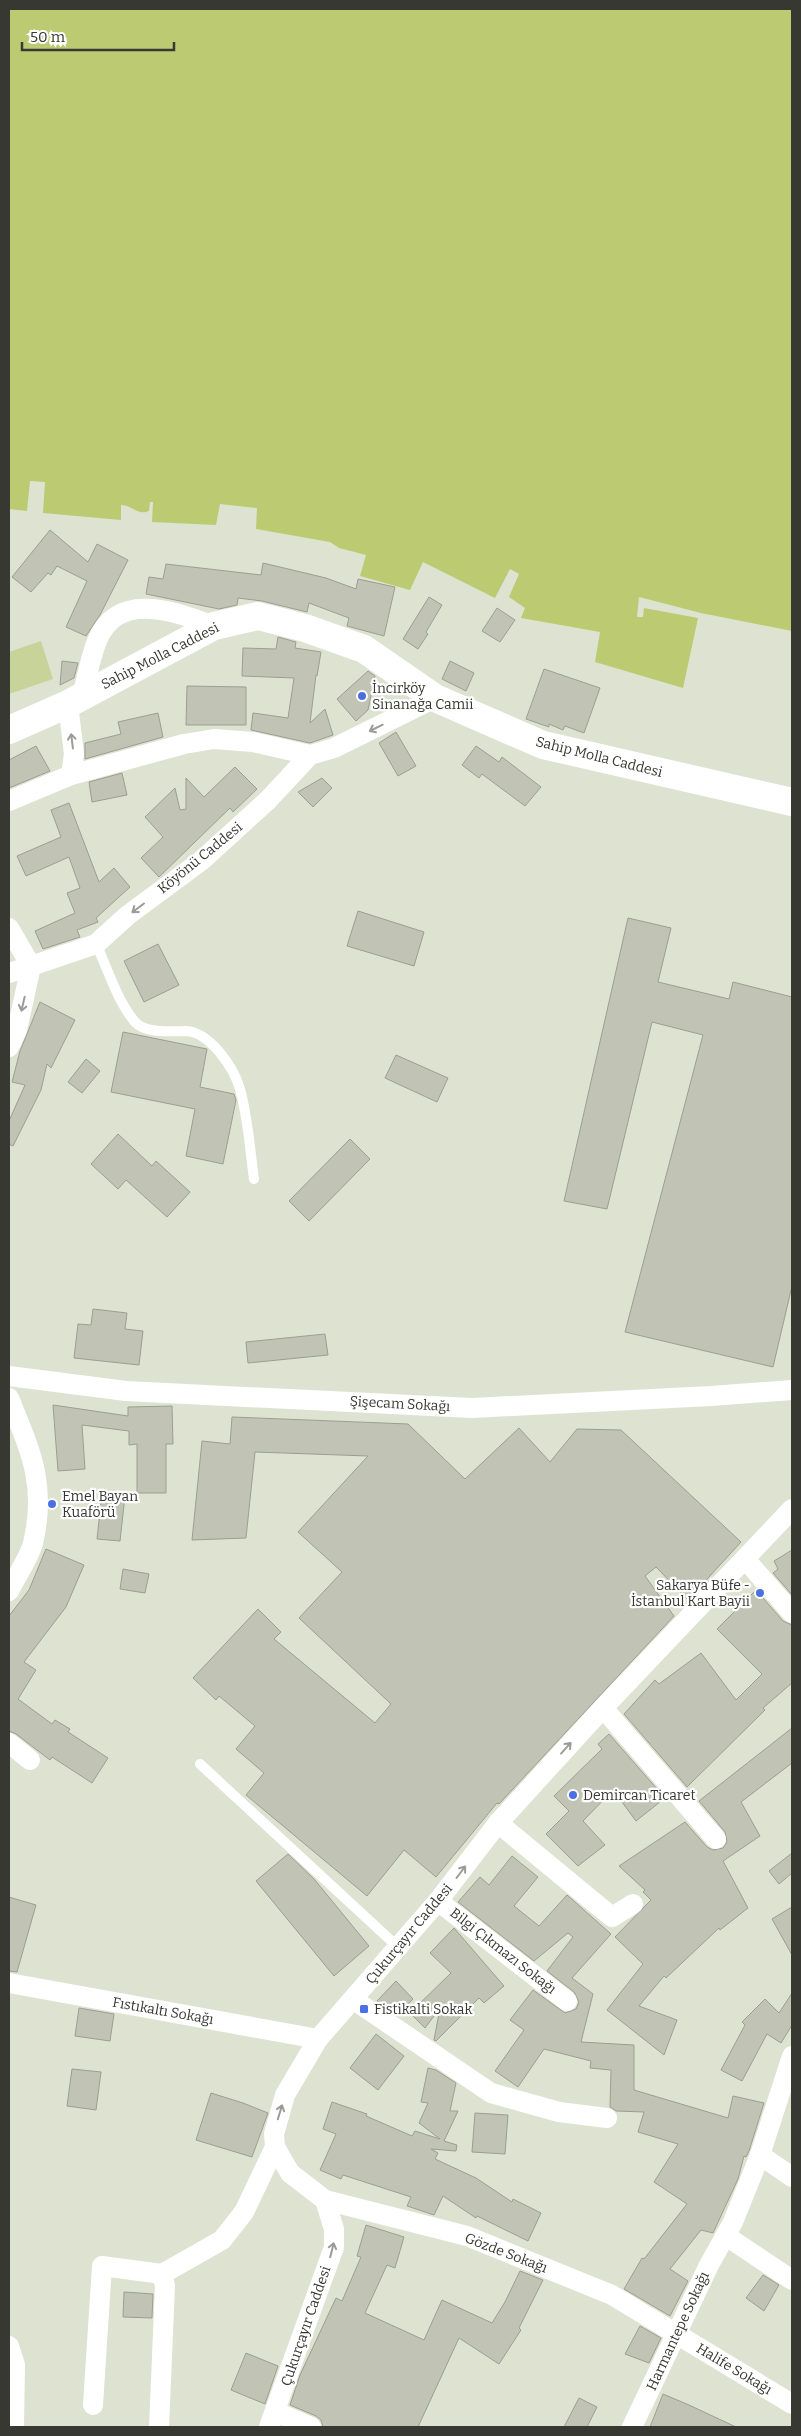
<svg xmlns="http://www.w3.org/2000/svg" width="801" height="2436" viewBox="0 0 801 2436" font-family="Bitter,serif">
<style>
.green{fill:#c8d399}
.water{fill:#bccb72}
.building{fill:#c1c4b4;stroke:#9c9f8f}
.lines{fill:none;stroke-linecap:round;stroke-linejoin:round}
.lane{stroke:#fff;stroke-width:10}
.street{stroke:#fff;stroke-width:20}
.primary{stroke:#fff;stroke-width:28}
.oneway{stroke:#9a9c98}
.poi-dot{fill:#4a70e3;stroke:#fff;stroke-width:2}
.labels{text-anchor:middle;dominant-baseline:central;stroke-width:4.5;stroke-linejoin:round;paint-order:stroke}
.street-label{font-size:14px;fill:#363831;stroke:#fff}
.poi-label{font-size:14px;fill:#363831;stroke:#fff;text-anchor:start}
</style>
<rect width="100%" height="100%" fill="#dee2d1"/>
<polygon class="green" points="41,641 53,679 9,694 9,652"/>
<path class="water" d="M9,9H792V631L701,613L639,597L637,617H643L644,608L698,618L683,688L595,662L600,632L521,618L525,608L509,597L519,574L510,569L495,598L423,562L410,590L360,576L366,555L339,548L330,542L256,529L257,508L220,504L216,525L152,522L153,502H150L149,511C138,516 132,505 121,505V520L43,513L45,482L30,481L27,511L9,509Z"/>
<g class="building">
<polygon points="50,530 88,562 97,544 128,560 100,615 86,636 66,627 87,581 57,566 51,575 48,573 31,592 12,577"/>
<polygon points="263,563 326,578 356,589 358,579 395,587 384,636 347,626 349,618 309,603 307,612 262,601 238,598 237,605 219,609 146,594 149,577 163,579 166,564 261,575"/>
<polygon points="429,597 442,605 426,632 428,634 418,649 403,639"/>
<polygon points="497,608 515,620 500,642 482,631"/>
<polygon points="278,637 296,642 295,648 321,652 317,676 316,675 310,723 325,709 333,735 310,743 251,730 253,713 288,718 294,678 242,676 243,648 276,649"/>
<polygon points="62,661 78,663 74,678 60,685"/>
<polygon points="450,661 474,673 466,691 442,679"/>
<polygon points="544,669 600,688 584,733 565,726 563,730 549,724 549,727 526,719"/>
<polygon points="368,671 375,676 368,710 356,721 337,699"/>
<polygon points="187,686 246,687 246,725 186,725"/>
<polygon points="158,713 163,737 85,759 85,743 121,734 118,722"/>
<polygon points="396,732 416,766 398,776 379,743"/>
<polygon points="36,746 50,771 9,788 9,760"/>
<polygon points="476,746 499,762 502,757 541,787 525,806 482,774 479,778 462,765"/>
<polygon points="235,767 257,789 233,812 230,808 159,877 141,858 163,837 145,817 175,788 180,810 186,809 186,778 204,797"/>
<polygon points="122,773 127,795 92,802 89,782"/>
<polygon points="322,778 332,788 313,807 298,792"/>
<polygon points="69,803 99,882 114,868 130,887 96,918 98,922 77,930 80,937 43,949 35,931 75,913 67,893 80,888 69,857 26,876 17,856 61,837 51,810"/>
<polygon points="358,911 424,932 414,966 347,946"/>
<polygon points="628,918 671,928 658,982 729,999 733,982 792,997 792,1286 773,1367 625,1332 703,1035 652,1022 607,1209 564,1201"/>
<polygon points="158,944 179,985 144,1002 124,961"/>
<polygon points="40,1002 75,1020 51,1068 47,1064 41,1090 13,1146 9,1144 9,1121 25,1085 12,1082 20,1051"/>
<polygon points="123,1032 207,1049 200,1087 234,1094 236,1100 223,1164 186,1156 195,1109 111,1092"/>
<polygon points="396,1055 448,1078 437,1102 385,1078"/>
<polygon points="86,1059 100,1071 82,1093 68,1082"/>
<polygon points="118,1134 152,1166 156,1161 190,1192 167,1217 126,1180 118,1189 91,1164"/>
<polygon points="350,1139 370,1159 309,1221 289,1201"/>
<polygon points="93,1309 127,1313 125,1329 143,1331 139,1365 74,1358 78,1324 91,1325"/>
<polygon points="325,1334 328,1355 248,1363 246,1342"/>
<polygon points="53,1405 128,1416 128,1407 172,1406 173,1444 166,1444 166,1493 137,1493 137,1444 129,1445 129,1431 82,1425 85,1469 58,1471"/>
<polygon points="232,1417 408,1424 465,1479 519,1428 550,1462 577,1429 621,1430 741,1542 688,1600 656,1567 645,1576 674,1616 499,1804 497,1803 436,1877 404,1850 367,1896 246,1795 264,1773 236,1749 255,1726 219,1696 216,1700 193,1678 258,1609 281,1632 274,1639 375,1723 391,1704 299,1618 342,1572 298,1532 368,1456 255,1452 246,1538 192,1540 202,1441 230,1444"/>
<polygon points="102,1493 125,1496 120,1541 97,1539"/>
<polygon points="46,1549 84,1565 66,1607 24,1662 36,1670 18,1699 52,1724 55,1720 70,1729 68,1732 108,1758 92,1783 52,1757 50,1760 16,1734 9,1731 9,1616 29,1590"/>
<polygon points="792,1550 792,1595 773,1573 778,1569 774,1561"/>
<polygon points="123,1569 149,1574 145,1593 120,1589"/>
<polygon points="756,1590 783,1621 792,1625 792,1683 763,1708 765,1710 687,1787 624,1714 655,1680 659,1684 701,1653 736,1700 762,1674 717,1629"/>
<polygon points="792,1728 792,1763 741,1802 760,1836 723,1861 748,1908 720,1930 719,1928 666,1978 664,1976 639,2006 677,2020 664,2055 607,2010 643,1964 615,1937 651,1900 643,1892 645,1890 619,1866 685,1822 707,1847 713,1850 723,1848 727,1842 725,1832 699,1801"/>
<polygon points="609,1734 665,1798 636,1821 613,1790 583,1821 605,1845 578,1866 546,1834 569,1811 554,1796 602,1749 598,1744"/>
<polygon points="792,1853 792,1873 779,1884 769,1871"/>
<polygon points="288,1854 314,1879 369,1946 334,1976 256,1881"/>
<polygon points="512,1856 538,1877 514,1906 539,1926 567,1895 611,1934 572,1978 593,1994 581,2042 634,2045 634,2090 728,2118 733,2096 764,2103 749,2151 746,2157 744,2156 738,2179 713,2233 701,2230 670,2269 688,2281 670,2316 624,2289 642,2258 644,2259 687,2204 654,2182 678,2144 638,2132 644,2112 616,2111 610,2107 611,2070 590,2068 591,2061 544,2049 518,2087 495,2071 524,2030 510,2020 533,1990 565,2013 576,2009 579,2002 574,1992 547,1971 573,1937 568,1933 534,1961 458,1902 480,1877 489,1885"/>
<polygon points="9,1897 36,1905 17,1972 9,1971"/>
<polygon points="792,1907 792,1955 772,1919"/>
<polygon points="454,1928 504,1986 484,2003 479,1998 436,2041 434,2040 440,2008 425,2028 410,2013 451,1973 430,1953"/>
<polygon points="396,1981 413,1999 397,2015 377,2001"/>
<polygon points="792,1993 792,2025 781,2043 767,2034 742,2081 721,2070 745,2025 742,2022 765,1999 779,2013"/>
<polygon points="79,2008 114,2014 110,2041 75,2036"/>
<polygon points="376,2034 404,2056 378,2090 350,2068"/>
<polygon points="428,2068 436,2070 456,2083 450,2111 458,2111 444,2141 457,2145 456,2151 431,2149 438,2153 435,2159 476,2178 512,2202 513,2199 541,2213 528,2241 477,2216 476,2218 443,2196 434,2215 407,2206 411,2197 343,2175 341,2179 320,2170 336,2134 323,2129 332,2102 367,2114 366,2116 412,2136 415,2131 440,2139 419,2123 428,2103 421,2102"/>
<polygon points="72,2069 101,2072 96,2110 67,2106"/>
<polygon points="211,2093 243,2103 268,2113 252,2157 196,2140"/>
<polygon points="475,2113 508,2115 505,2154 472,2152"/>
<polygon points="366,2225 404,2237 395,2268 387,2265 365,2313 424,2340 442,2300 492,2323 505,2302 520,2271 543,2280 519,2328 521,2330 499,2364 459,2338 418,2427 323,2427 321,2420 316,2416 290,2405 300,2375 336,2298 342,2301 361,2257 357,2256"/>
<polygon points="763,2275 779,2285 764,2311 746,2298"/>
<polygon points="124,2292 153,2294 152,2318 123,2317"/>
<polygon points="640,2326 661,2338 649,2363 625,2354"/>
<polygon points="246,2353 278,2366 265,2404 231,2390"/>
<polygon points="663,2394 689,2405 736,2427 650,2427"/>
<polygon points="579,2398 597,2407 587,2427 564,2427"/>
</g>
<g class="lines">
<g class="lane">
<path d="M96,944C108,969 117,1001 135,1022C146,1034 171,1031 186,1031C210,1032 234,1068 240,1089C248,1118 250,1150 254,1179"/>
<polyline points="200,1764 399,1948"/>
</g>
<g class="street">
<path d="M82,696C87,678 90,658 97,641C118,589 176,612 214,626"/>
<polyline points="71,775 184,744 214,739 253,742 310,755"/>
<polyline points="9,801 71,775 74,754 68,704"/>
<polyline points="9,928 31,966 9,973"/>
<polyline points="9,1047 17,1030 31,966 96,944 128,915 201,861 268,800 310,755 334,748 435,698"/>
<polyline points="9,1376 126,1391 472,1408 711,1396 792,1390"/>
<path d="M9,1398C30,1450 47,1484 33,1543C29,1559 16,1576 9,1591"/>
<polyline points="746,1560 792,1613"/>
<polyline points="603,1708 716,1839"/>
<polyline points="9,1743 30,1760"/>
<polyline points="498,1823 612,1917 633,1904"/>
<polyline points="438,1901 567,2001"/>
<polyline points="9,1983 318,2039"/>
<polyline points="354,2000 491,2093 559,2112 607,2118"/>
<polyline points="760,2155 792,2177"/>
<polyline points="325,2200 467,2236 612,2295 792,2404"/>
<polyline points="726,2236 792,2280"/>
<polyline points="9,2346 15,2365 14,2427"/>
<polyline points="93,2405 102,2266 162,2274"/>
<polyline points="276,2412 311,2427"/>
<polyline points="159,2427 165,2286 162,2274 222,2240 244,2212 275,2147"/>
<polyline points="269,2427 334,2247 334,2229 325,2200 290,2173 275,2147 274,2134 285,2095 318,2039 438,1901 498,1823 603,1708 792,1509"/>
<polyline points="632,2427 709,2265 733,2222 760,2155 792,2056"/>
</g>
<polyline class="primary" points="9,730 68,704 214,626 258,616 305,628 364,649 435,698 543,745 792,802"/>
</g>
<defs><path id="oneway-shaft" d="M-6 0H5M1.5-3L5.5 0L1.5 3" fill="none" stroke-width="1.6" stroke-linecap="round" stroke-linejoin="round" transform="scale(1.25)"/></defs>
<g class="oneway">
<use href="#oneway-shaft" transform="translate(376 728) rotate(154)"/>
<use href="#oneway-shaft" transform="translate(72 741) rotate(-97)"/>
<use href="#oneway-shaft" transform="translate(138 908) rotate(143)"/>
<use href="#oneway-shaft" transform="translate(23 1004) rotate(103)"/>
<use href="#oneway-shaft" transform="translate(566 1748) rotate(-48)"/>
<use href="#oneway-shaft" transform="translate(461 1872) rotate(-53)"/>
<use href="#oneway-shaft" transform="translate(280 2112) rotate(-73)"/>
<use href="#oneway-shaft" transform="translate(332 2250) rotate(-76)"/>
</g>
<g class="poi-dot">
<circle cx="362" cy="696" r="5"/>
<circle cx="52" cy="1504" r="5"/>
<circle cx="760" cy="1593" r="5"/>
<circle cx="573" cy="1795" r="5"/>
<rect x="359" y="2004" width="10" height="10" rx="2.5"/>
</g>
<g class="labels">
<g class="street-label">
<text transform="translate(160 656) rotate(-27)">Sahip Molla Caddesi</text>
<text transform="translate(599 757) rotate(14)">Sahip Molla Caddesi</text>
<text transform="translate(200 858) rotate(-39)">Köyönü Caddesi</text>
<text transform="translate(400 1404) rotate(3)">Şişecam Sokağı</text>
<text transform="translate(409 1934) rotate(-50)">Çukurçayır Caddesi</text>
<text transform="translate(503 1951) rotate(38)">Bilgi Çıkmazı Sokağı</text>
<text transform="translate(163 2011) rotate(10)">Fıstıkaltı Sokağı</text>
<text transform="translate(506 2253) rotate(21)">Gözde Sokağı</text>
<text transform="translate(306 2326) rotate(-71)">Çukurçayır Caddesi</text>
<text transform="translate(678 2331) rotate(-65)">Harmantepe Sokağı</text>
<text transform="translate(734 2369) rotate(31)">Halife Sokağı</text>
</g>
<g class="poi-label">
<text x="372" y="688">İncirköy<tspan x="372" dy="16">Sinanağa Camii</tspan></text>
<text x="62" y="1496">Emel Bayan<tspan x="62" dy="16">Kuaförü</tspan></text>
<text x="750" y="1585" text-anchor="end">Sakarya Büfe -<tspan x="750" dy="16">İstanbul Kart Bayii</tspan></text>
<text x="583" y="1795">Demircan Ticaret</text>
<text x="374" y="2009">Fistikalti Sokak</text>
</g>
</g>
<rect width="801" height="2436" fill="none" stroke="#363831" stroke-width="20"/>
<path d="M22 42v8h152v-8" fill="none" stroke="#363831" stroke-width="2.5"/>
<text x="30" y="42" font-size="15" fill="#363831" stroke="#ffffff" stroke-width="4" paint-order="stroke">50 m</text>
</svg>
